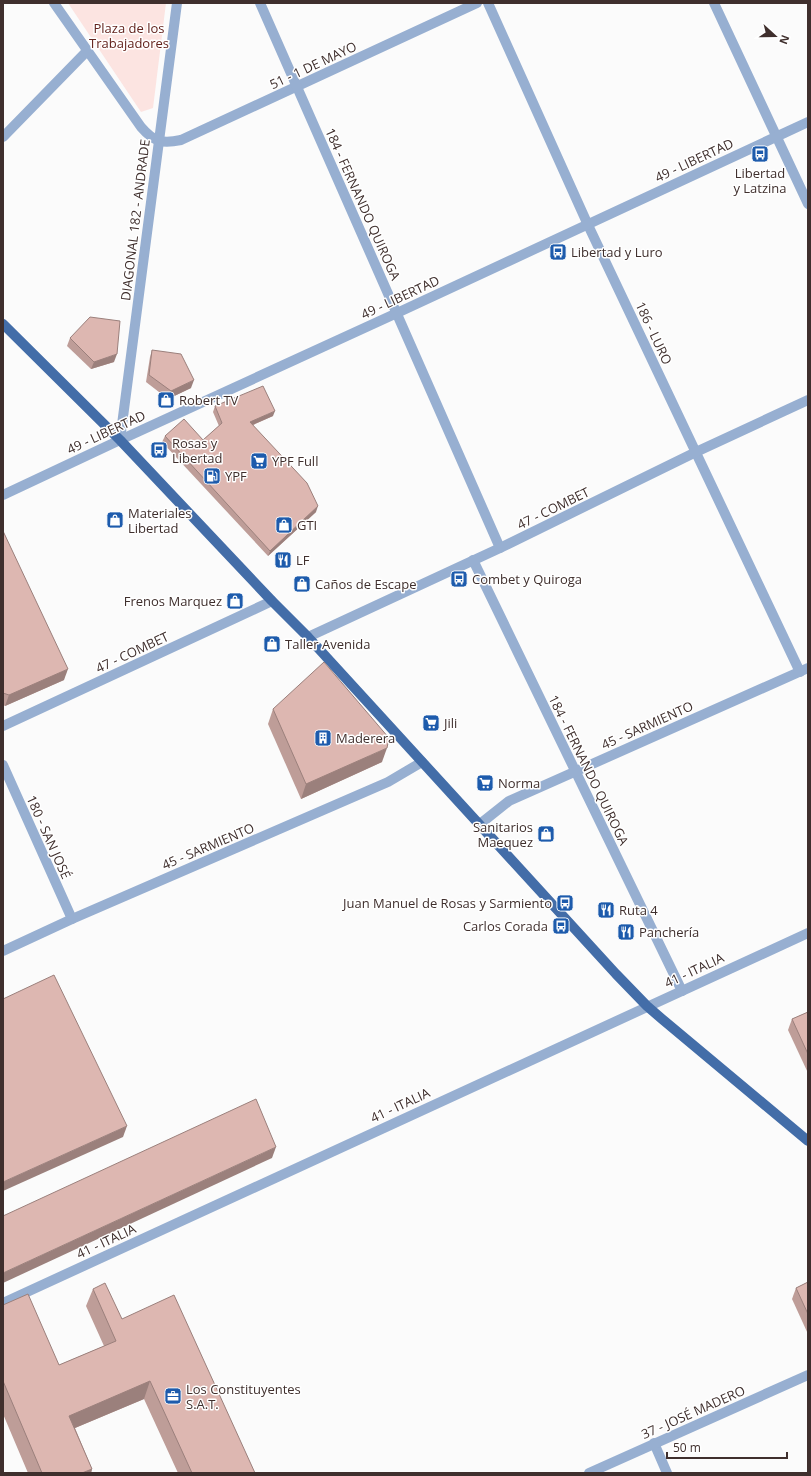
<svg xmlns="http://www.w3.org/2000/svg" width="811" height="1476" viewBox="0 0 811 1476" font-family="'Open Sans',sans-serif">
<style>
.green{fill:#fce4e1}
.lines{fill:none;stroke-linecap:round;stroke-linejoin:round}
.minor{stroke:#97afd1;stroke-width:10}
.tertiary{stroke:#97afd1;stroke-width:10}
.primary{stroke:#436da8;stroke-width:10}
.wall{fill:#be9d98}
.shaded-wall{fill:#9b807c}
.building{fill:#ddb7b1;stroke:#9b807c}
.labels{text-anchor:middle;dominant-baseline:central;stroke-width:3;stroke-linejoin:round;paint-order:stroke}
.park-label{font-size:13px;fill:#63231d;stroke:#fff}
.street-label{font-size:13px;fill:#3f2f2d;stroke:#fff}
.poi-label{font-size:13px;fill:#3f2f2d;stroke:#fff;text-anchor:start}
</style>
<rect width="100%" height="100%" fill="#fbfbfb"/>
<polygon class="green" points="68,3 166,3 153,108 141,112"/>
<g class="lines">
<g class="minor">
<path d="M54,3L141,127C154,142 162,144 181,140L477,3"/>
<polyline points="260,3 500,548"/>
<polyline points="488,3 588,225 800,672"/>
<polyline points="714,3 808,204"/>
<polyline points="3,137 87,51"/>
<polyline points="120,440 397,313 808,122"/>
<polyline points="120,440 177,3"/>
<polyline points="473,560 682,991"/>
<polyline points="308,637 500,548 696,452 808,400"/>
<polyline points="3,726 272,601"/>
<polyline points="3,765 72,919"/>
<polyline points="480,824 509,801 808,668"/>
<polyline points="3,951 72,919 388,782 422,762"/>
<polyline points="3,1303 808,933"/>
<polyline points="654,1443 667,1473"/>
<polyline points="589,1473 808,1375"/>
</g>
<polyline class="tertiary" points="3,495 120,440"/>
<polyline class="primary" points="3,324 120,440 272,601 308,637 616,974 647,1006 662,1019 808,1141"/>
</g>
<g class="wall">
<polygon points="70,338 114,362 91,369 67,346"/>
<polygon points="152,350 191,388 168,399 146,382 150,357"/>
<polygon points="215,406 273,416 253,425 316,512 268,556 162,442 165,436 203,440 219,426 213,412"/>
<polygon points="3,531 64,680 5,706 3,705"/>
<polygon points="273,709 382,762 301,799 268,724"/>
<polygon points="808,1012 808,1073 788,1030 792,1019"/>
<polygon points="808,1282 808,1334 792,1299 796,1288"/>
<polygon points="93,1289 122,1319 255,1473 178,1473 144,1399 75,1428 92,1469 91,1473 28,1473 3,1414 3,1305 59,1365 104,1346 86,1306"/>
</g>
<g class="shaded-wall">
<polygon points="117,354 114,362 91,369 94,362"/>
<polygon points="194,380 191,388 168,399 171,391"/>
<polygon points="275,411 273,416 248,427 250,422"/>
<polygon points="318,506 316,512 268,556 270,551"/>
<polygon points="68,669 64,680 5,706 9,695"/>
<polygon points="387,748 382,762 301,799 306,784"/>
<polygon points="127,1126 123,1137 3,1191 3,1182"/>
<polygon points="276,1147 272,1158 3,1283 3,1273"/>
<polygon points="150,1381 144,1399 63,1433 69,1416"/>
<polygon points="92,1469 91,1473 82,1473"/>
</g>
<g class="building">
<polygon points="90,317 120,321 117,354 94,362 70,338"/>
<polygon points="152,350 181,354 194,380 171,391 149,375"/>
<polygon points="263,386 275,411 250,422 307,483 318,506 270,551 165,436 184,419 203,440 222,423 215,406"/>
<polygon points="3,531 68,669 9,695 3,693"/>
<polygon points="324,662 389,738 387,748 306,784 273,709"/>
<polygon points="54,975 127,1126 3,1182 3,999"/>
<polygon points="808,1012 808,1054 792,1019"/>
<polygon points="256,1099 276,1147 3,1273 3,1216"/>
<polygon points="808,1282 808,1314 796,1288"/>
<polygon points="105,1283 122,1319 174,1295 255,1473 192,1473 150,1381 69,1416 92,1469 82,1473 42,1473 3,1381 3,1305 28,1294 59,1365 116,1341 93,1289"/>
</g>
<defs>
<g id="bus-square" transform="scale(0.9)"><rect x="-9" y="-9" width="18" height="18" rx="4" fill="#1d5bac" stroke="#fff"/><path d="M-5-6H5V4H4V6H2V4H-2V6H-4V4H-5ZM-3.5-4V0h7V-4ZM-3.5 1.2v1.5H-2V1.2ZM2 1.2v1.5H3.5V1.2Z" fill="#fff"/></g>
<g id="shop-square" transform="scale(0.9)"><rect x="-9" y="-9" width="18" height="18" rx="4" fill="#1d5bac" stroke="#fff"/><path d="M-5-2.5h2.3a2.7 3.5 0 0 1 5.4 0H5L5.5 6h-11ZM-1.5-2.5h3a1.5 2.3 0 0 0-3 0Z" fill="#fff"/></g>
<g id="supermarket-square" transform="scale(0.9)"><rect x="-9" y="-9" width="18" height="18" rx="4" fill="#1d5bac" stroke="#fff"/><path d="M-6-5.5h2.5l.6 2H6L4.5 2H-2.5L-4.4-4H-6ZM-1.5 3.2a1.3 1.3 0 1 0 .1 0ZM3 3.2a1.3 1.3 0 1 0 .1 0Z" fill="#fff"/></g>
<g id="fuel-square" transform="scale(0.9)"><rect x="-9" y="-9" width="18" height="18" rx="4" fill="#1d5bac" stroke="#fff"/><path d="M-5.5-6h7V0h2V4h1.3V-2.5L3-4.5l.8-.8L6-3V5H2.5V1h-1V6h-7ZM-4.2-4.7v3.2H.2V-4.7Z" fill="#fff"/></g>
<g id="restaurant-square" transform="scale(0.9)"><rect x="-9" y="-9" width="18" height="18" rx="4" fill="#1d5bac" stroke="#fff"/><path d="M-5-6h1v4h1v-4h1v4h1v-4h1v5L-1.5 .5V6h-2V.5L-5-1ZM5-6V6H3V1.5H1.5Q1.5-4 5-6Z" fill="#fff"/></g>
<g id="building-square" transform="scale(0.9)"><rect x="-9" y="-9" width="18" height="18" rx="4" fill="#1d5bac" stroke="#fff"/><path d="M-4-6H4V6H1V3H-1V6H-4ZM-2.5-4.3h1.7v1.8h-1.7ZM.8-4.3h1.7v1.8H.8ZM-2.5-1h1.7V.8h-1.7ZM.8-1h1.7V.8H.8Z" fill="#fff"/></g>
<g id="office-square" transform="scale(0.9)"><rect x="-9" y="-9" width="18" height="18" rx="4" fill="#1d5bac" stroke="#fff"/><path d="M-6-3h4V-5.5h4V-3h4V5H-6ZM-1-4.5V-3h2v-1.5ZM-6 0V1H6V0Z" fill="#fff"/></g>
</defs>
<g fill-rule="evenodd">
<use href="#bus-square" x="760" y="154"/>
<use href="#bus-square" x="558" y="252"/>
<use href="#shop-square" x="166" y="400"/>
<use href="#bus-square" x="159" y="450"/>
<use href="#supermarket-square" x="259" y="461"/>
<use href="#fuel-square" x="212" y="476"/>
<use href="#shop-square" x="115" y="520"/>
<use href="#shop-square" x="284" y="525"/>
<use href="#restaurant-square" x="283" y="560"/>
<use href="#bus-square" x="459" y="579"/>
<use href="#shop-square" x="302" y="584"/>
<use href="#shop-square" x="235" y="601"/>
<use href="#shop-square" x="272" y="644"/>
<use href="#supermarket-square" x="431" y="723"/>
<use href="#building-square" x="323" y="738"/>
<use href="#supermarket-square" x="485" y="783"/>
<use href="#shop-square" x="546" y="834"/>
<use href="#bus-square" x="565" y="903"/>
<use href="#restaurant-square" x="606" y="910"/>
<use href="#bus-square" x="561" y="926"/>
<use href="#restaurant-square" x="626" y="932"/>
<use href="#office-square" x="173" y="1396"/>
</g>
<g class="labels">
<g class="park-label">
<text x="129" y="28">Plaza de los<tspan x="129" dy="15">Trabajadores</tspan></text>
</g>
<g class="street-label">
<text transform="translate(313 65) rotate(-25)">51 - 1 DE MAYO</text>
<text transform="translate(694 160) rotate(-25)">49 - LIBERTAD</text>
<text transform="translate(363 204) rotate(66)">184 - FERNANDO QUIROGA</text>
<text transform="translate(135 220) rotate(-83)">DIAGONAL 182 - ANDRADE</text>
<text transform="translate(400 297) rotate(-25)">49 - LIBERTAD</text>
<text transform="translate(654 333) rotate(65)">186 - LURO</text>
<text transform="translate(106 432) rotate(-25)">49 - LIBERTAD</text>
<text transform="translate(553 508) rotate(-26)">47 - COMBET</text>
<text transform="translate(132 652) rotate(-25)">47 - COMBET</text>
<text transform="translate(647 725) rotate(-24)">45 - SARMIENTO</text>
<text transform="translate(589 770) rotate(64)">184 - FERNANDO QUIROGA</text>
<text transform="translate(49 837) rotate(66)">180 - SAN JOSÉ</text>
<text transform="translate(208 846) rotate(-23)">45 - SARMIENTO</text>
<text transform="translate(694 970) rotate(-25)">41 - ITALIA</text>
<text transform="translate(400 1105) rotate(-25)">41 - ITALIA</text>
<text transform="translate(106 1241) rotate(-25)">41 - ITALIA</text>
<text transform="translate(693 1412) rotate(-24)">37 - JOSÉ MADERO</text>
</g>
<g class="poi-label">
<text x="760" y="173" text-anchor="middle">Libertad<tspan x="760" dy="15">y Latzina</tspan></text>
<text x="571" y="252">Libertad y Luro</text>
<text x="179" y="400">Robert TV</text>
<text x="172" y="443">Rosas y<tspan x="172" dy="15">Libertad</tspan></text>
<text x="272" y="461">YPF Full</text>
<text x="225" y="476">YPF</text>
<text x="128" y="513">Materiales<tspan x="128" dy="15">Libertad</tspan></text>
<text x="297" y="525">GTI</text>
<text x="296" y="560">LF</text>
<text x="472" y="579">Combet y Quiroga</text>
<text x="315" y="584">Caños de Escape</text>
<text x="222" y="601" text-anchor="end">Frenos Marquez</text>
<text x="285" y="644">Taller Avenida</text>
<text x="444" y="723">Jili</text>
<text x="336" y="738">Maderera</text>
<text x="498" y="783">Norma</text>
<text x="533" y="827" text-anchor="end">Sanitarios<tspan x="533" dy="15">Maequez</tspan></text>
<text x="552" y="903" text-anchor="end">Juan Manuel de Rosas y Sarmiento</text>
<text x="619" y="910">Ruta 4</text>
<text x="548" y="926" text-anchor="end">Carlos Corada</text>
<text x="639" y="932">Panchería</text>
<text x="186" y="1389">Los Constituyentes<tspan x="186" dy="15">S.A.T.</tspan></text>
</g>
</g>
<rect width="811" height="1476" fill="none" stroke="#3f2f2d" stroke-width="8"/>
<g transform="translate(775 36) rotate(111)" stroke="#ffffff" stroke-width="3" paint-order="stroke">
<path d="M0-3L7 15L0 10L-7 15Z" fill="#3f2f2d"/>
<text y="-6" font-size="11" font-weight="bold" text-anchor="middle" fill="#3f2f2d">N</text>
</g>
<path d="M667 1452v6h120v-6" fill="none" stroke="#3f2f2d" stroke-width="2"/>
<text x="673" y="1452" font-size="12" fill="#3f2f2d" stroke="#ffffff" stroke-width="3" paint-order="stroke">50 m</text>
</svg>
